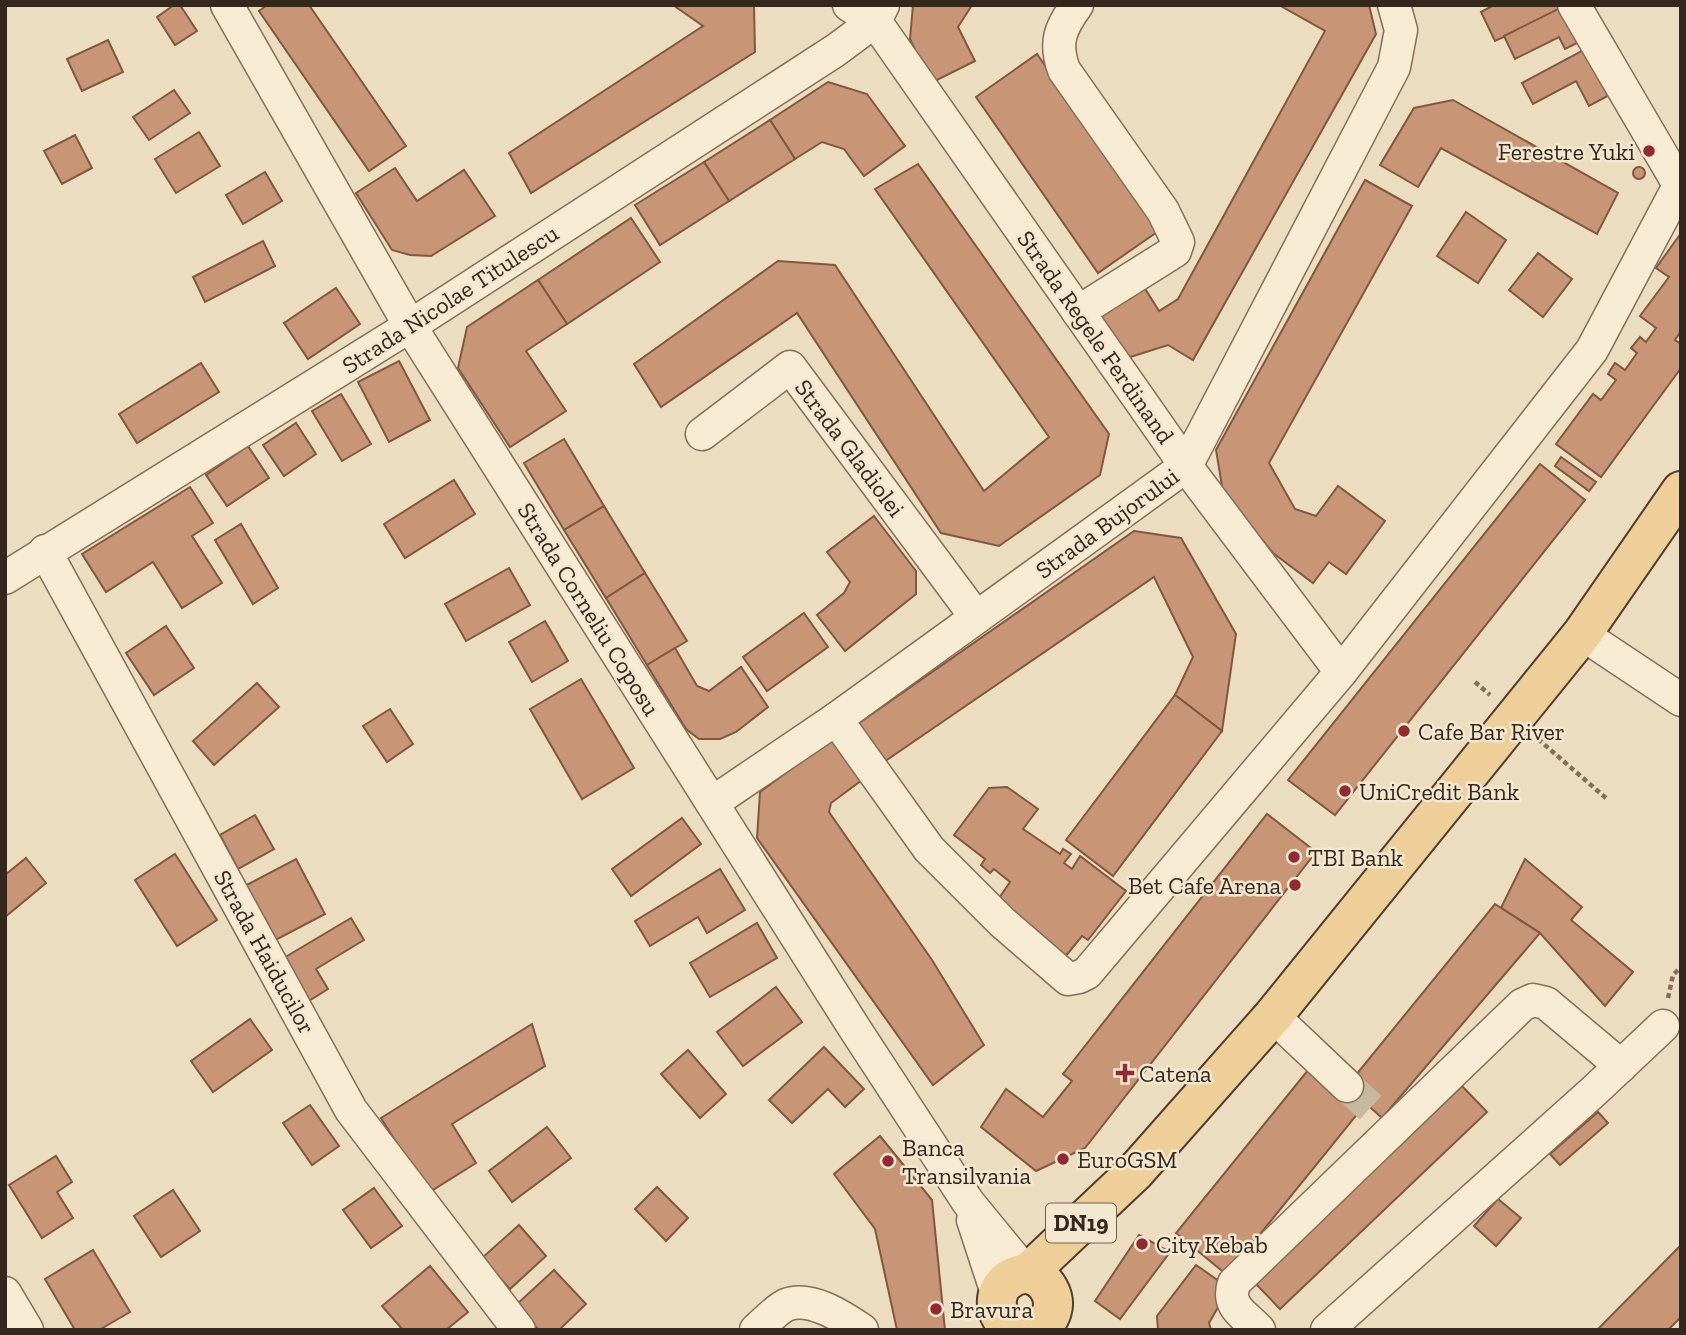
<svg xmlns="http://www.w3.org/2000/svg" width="1686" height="1335" viewBox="0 0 1686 1335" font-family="'Zilla Slab',serif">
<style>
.building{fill:#c99577;stroke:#825740;stroke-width:2}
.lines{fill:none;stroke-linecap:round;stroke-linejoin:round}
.minor-tunnel{stroke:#c7b99f;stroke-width:32;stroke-dasharray:32 16;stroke-linecap:butt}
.minor-casing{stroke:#846e59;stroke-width:35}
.major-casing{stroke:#523d2d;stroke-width:42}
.path{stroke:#846e59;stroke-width:4.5;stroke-dasharray:5 3.5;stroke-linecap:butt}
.minor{stroke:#f7ebd3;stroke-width:32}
.major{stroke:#eecf99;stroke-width:38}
.poi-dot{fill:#912b31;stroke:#f4e7d0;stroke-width:2.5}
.labels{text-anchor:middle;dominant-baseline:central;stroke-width:5;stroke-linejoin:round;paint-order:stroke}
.shield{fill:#f4e7d0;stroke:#6e6153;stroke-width:2}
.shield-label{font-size:23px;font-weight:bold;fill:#34271d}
.poi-label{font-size:24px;fill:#34271d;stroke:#f4e7d0;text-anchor:start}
.street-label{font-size:24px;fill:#34271d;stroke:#f4e7d0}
</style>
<rect width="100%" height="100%" fill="#ecddc0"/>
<g class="building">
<polygon points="174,5 180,5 197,31 175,45 157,17"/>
<polygon points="267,5 309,5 406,146 369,171 259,11"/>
<polygon points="673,5 754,5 755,52 531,193 509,153 703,26"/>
<polygon points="913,5 972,5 958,27 975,61 931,83 910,39"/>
<polygon points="1279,5 1369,5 1376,34 1193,360 1168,345 1127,358 1095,309 1139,279 1159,311 1178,299 1325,31"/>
<polygon points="1494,5 1562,5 1568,18 1544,29 1540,20 1495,41 1481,12"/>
<polygon points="1566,5 1585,39 1565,49 1559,37 1515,59 1504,36"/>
<polygon points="108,40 123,72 82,91 67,59"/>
<polygon points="1591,46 1615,92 1589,106 1576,81 1533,104 1522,83"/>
<polygon points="1037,54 1160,230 1098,273 976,97"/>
<polygon points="828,82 867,94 905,146 864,176 844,149 822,142 795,159 770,120"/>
<polygon points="174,90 190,113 149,140 133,117"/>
<polygon points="1453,100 1618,193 1597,234 1441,148 1418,187 1380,165 1414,108"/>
<polygon points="770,120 795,159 729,201 704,162"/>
<polygon points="199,132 220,166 176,193 155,159"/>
<polygon points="75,135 92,168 62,184 44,151"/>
<polygon points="704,162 729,201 660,245 635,205"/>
<polygon points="918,164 1109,434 1100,475 999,546 941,533 797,313 661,407 634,364 778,261 835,265 984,491 1049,437 875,189"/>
<circle cx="1639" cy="173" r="6"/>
<polygon points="395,168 417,201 464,170 495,216 431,256 410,255 392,250 356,193"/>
<polygon points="265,172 282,201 243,224 226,195"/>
<polygon points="1365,180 1412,206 1269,463 1295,509 1316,516 1338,486 1385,521 1346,574 1329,562 1313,583 1273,553 1223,492 1216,450"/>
<polygon points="1466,212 1506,240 1478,283 1437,256"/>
<polygon points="631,218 660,262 567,324 538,280"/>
<polygon points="1679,236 1681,238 1681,331 1675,340 1681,344 1681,368 1601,477 1556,444 1593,394 1601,400 1616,380 1608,374 1615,363 1625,370 1637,353 1631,348 1640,337 1646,342 1656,328 1640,316 1669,277 1656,268"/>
<polygon points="263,241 275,266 205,302 193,277"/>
<polygon points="1538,253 1572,279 1543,317 1509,290"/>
<polygon points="538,280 567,324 526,351 566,411 510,447 458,368 467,327"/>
<polygon points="336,288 360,324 308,359 284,323"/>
<polygon points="399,361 430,420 389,442 358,382"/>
<polygon points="201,363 219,392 137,443 119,414"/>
<polygon points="341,394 371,444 342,461 312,411"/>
<polygon points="296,423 316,454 284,476 263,445"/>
<polygon points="564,439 604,506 564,530 524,463"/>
<polygon points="248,446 269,478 227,506 206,475"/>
<polygon points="1561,457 1596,482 1589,491 1555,466"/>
<polygon points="1540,464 1585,500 1335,815 1288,780"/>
<polygon points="454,480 475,514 405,558 384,524"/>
<polygon points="190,487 213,523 192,536 222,583 182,608 153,562 106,592 82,554"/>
<polygon points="604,506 645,573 606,598 564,530"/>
<polygon points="874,516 916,571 916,594 845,651 817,615 844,593 850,582 827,552"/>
<polygon points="241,524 278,588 253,604 215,540"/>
<polygon points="1134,531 1181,538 1236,634 1222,731 1175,695 1193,657 1154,577 878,766 852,728"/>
<polygon points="509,568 530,605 466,641 445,604"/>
<polygon points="645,573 687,641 647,665 606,598"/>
<polygon points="804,613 828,647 767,691 743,657"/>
<polygon points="545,621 568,661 532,682 509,642"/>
<polygon points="166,626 194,668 154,695 126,653"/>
<polygon points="675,648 697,686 709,691 741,667 768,707 736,732 720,739 699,739 686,729 647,665"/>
<polygon points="581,679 634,768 582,799 530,709"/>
<polygon points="257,683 279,707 214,765 193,741"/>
<polygon points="1175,695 1222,731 1113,876 1066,840"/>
<polygon points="390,709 413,744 387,762 363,726"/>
<polygon points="832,739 862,780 831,803 829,812 932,960 984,1045 933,1085 757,838 760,792"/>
<polygon points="1007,787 1038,809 1023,829 1060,854 1063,849 1071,854 1064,863 1072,869 1080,856 1126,891 1088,940 1082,936 1065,957 995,904 1010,882 994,869 990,873 981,865 985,859 954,835 989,788"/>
<polygon points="1267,814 1316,852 1085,1148 1036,1171 981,1127 1006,1089 1043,1117 1072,1081 1063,1074"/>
<polygon points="255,815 274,849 238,869 220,835"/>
<polygon points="682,818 701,844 631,896 612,869"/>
<polygon points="175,854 217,920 177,946 135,880"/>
<polygon points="26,858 46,883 5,917 5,875"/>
<polygon points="296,859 325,914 268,944 239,889"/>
<polygon points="1525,859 1582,907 1571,920 1633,972 1605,1006 1540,933 1501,908"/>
<polygon points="720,869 745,910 707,933 698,917 650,946 635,921"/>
<polygon points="1495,904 1540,933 1382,1118 1347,1086"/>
<polygon points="351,918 364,940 316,969 328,989 307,1002 282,959"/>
<polygon points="757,923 777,958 710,997 690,963"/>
<polygon points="776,987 802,1022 743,1066 717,1032"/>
<polygon points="250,1019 272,1050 213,1092 191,1061"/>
<polygon points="532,1024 545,1066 452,1124 476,1163 428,1193 381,1118"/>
<polygon points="824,1047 864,1089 845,1107 828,1089 792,1123 769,1100"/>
<polygon points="688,1050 726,1094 700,1118 661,1074"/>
<polygon points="1313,1064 1359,1108 1359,1112 1227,1275 1176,1233"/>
<polygon points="1462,1086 1487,1112 1280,1309 1255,1283"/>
<polygon points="310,1105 339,1146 312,1165 283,1123"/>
<polygon points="1598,1112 1608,1123 1560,1165 1550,1154"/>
<polygon points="547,1127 571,1158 512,1202 489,1171"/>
<polygon points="880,1136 932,1200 945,1330 897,1330 875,1229 834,1174"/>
<polygon points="56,1156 72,1182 57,1192 73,1218 42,1238 9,1185"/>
<polygon points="657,1187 688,1218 666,1241 635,1209"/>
<polygon points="374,1188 402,1226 371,1248 343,1210"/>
<polygon points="173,1190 200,1231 161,1257 134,1216"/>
<polygon points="1498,1199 1521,1218 1496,1246 1474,1226"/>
<polygon points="519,1225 546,1256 510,1289 482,1258"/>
<polygon points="1139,1235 1170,1252 1120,1319 1095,1301"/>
<polygon points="1681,1245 1681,1317 1668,1330 1597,1330"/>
<polygon points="93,1250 130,1312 99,1330 75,1330 45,1279"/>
<polygon points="1196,1265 1229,1288 1209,1323 1211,1330 1158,1330 1157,1316"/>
<polygon points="430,1266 468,1312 446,1330 403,1330 382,1306"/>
<polygon points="554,1270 586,1304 559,1330 539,1330 516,1305"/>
</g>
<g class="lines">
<polyline class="minor-tunnel" points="1347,1086 1382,1118"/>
<g class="minor-casing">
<g id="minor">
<polyline points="227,5 410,326 855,1029 968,1202 1027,1274"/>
<polyline points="849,5 875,21 1186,466 1341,672"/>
<path d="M1077,5C1060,28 1054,43 1064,70L1163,211L1178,242L1175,251L1078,312"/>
<polyline points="1574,5 1681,188"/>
<polyline points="702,434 790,367 976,617"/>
<polyline points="45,551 351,1110 519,1330"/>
<polyline points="5,578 410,326 836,50 875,21 883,5"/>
<polyline points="1582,634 1681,700"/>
<polyline points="836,719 929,849 1002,922 1068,979 1079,977 1087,973 1341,672 1592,350 1679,186"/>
<polyline points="712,803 836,719 1186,466 1394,67 1401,30 1394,5"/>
<polyline points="1273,1016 1347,1086"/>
<polyline points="973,1220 998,1296"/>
<polyline points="5,1293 27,1330"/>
<path d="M756,1330C765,1322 776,1310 786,1305C810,1295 843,1317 862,1330"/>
<path d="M1259,1330C1244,1314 1226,1307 1234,1283L1522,1005L1533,1000L1546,1003L1621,1066"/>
<polyline points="1327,1330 1594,1091 1663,1026"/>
</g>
</g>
<g class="major-casing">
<g id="major">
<polyline points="1027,1274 1135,1172 1273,1016 1582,634 1681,491"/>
<path d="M1017,1330C1006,1325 998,1317 997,1305C996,1296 1000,1286 1007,1281C1041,1254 1076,1313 1033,1330"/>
</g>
</g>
<g class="path">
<polyline points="1475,682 1490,695"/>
<polyline points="1538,739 1607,799"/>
<polyline points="1668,998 1673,975 1681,967"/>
</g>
<use href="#minor" class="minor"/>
<use href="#major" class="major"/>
</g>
<g class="poi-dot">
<circle cx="1649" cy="151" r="7"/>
<circle cx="1404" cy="731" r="7"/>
<circle cx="1345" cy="791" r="7"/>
<circle cx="1294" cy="857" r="7"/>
<circle cx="1295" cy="885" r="7"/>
<path d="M1121.5 1062.5h7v7h7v7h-7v7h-7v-7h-7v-7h7z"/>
<circle cx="1063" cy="1159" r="7"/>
<circle cx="888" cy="1161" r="7"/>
<circle cx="1142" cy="1244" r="7"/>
<circle cx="936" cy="1309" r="7"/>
</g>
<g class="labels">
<rect class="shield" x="1046" y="1203.5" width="70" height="39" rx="5"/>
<g class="shield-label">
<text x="1081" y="1223">DN19</text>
</g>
<g class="poi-label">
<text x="1635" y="151" text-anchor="end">Ferestre Yuki</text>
<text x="1418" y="731">Cafe Bar River</text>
<text x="1359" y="791">UniCredit Bank</text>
<text x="1308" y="857">TBI Bank</text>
<text x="1281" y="885" text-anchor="end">Bet Cafe Arena</text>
<text x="1139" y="1073">Catena</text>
<text x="902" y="1147">Banca<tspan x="902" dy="28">Transilvania</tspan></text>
<text x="1077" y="1159">EuroGSM</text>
<text x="1156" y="1244">City Kebab</text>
<text x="950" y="1309">Bravura</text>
</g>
<g class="street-label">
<text transform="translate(450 299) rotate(-33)">Strada Nicolae Titulescu</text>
<text transform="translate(1096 337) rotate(55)">Strada Regele Ferdinand</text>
<text transform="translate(850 448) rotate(53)">Strada Gladiolei</text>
<text transform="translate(1107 523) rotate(-36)">Strada Bujorului</text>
<text transform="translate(589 609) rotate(58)">Strada Corneliu Coposu</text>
<text transform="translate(265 952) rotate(61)">Strada Haiducilor</text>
</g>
</g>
<rect width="1686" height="1335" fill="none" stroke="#34271d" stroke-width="14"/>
</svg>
